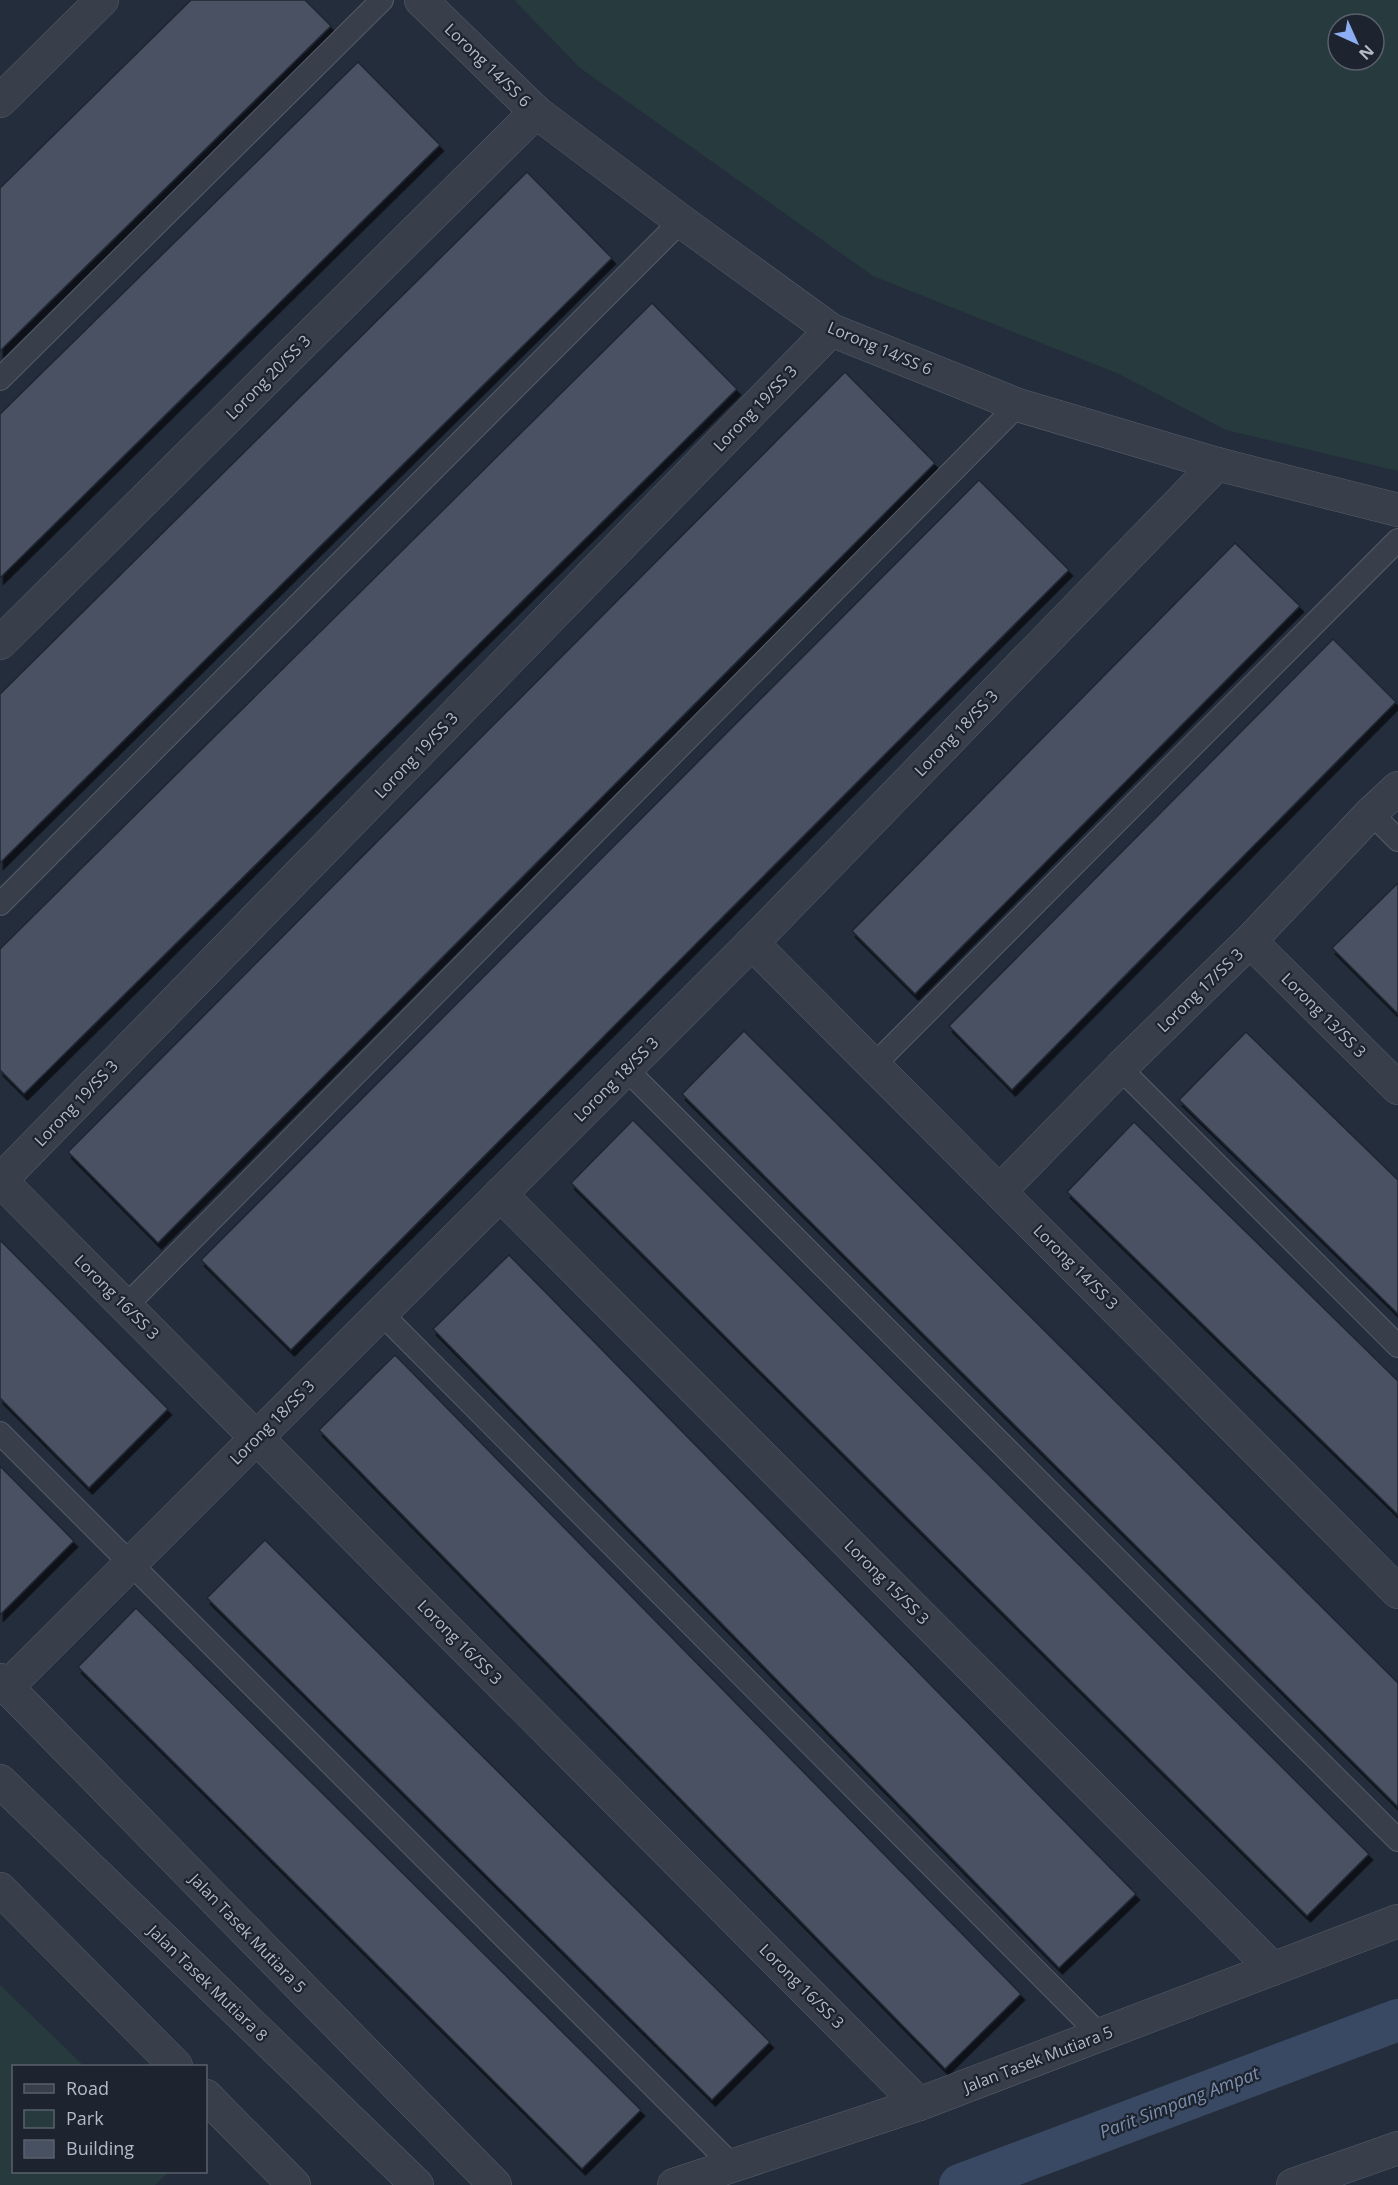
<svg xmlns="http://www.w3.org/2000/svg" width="1398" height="2185" viewBox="0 0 1398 2185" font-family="'Open Sans',sans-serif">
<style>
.green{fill:#273a3d;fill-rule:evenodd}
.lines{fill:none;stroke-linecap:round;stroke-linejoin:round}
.canal{stroke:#3a4963;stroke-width:42}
.building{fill:#485162;stroke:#1f2632;stroke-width:1.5;filter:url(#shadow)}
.service-casing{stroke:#565d69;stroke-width:24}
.minor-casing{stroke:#565d69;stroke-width:34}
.tertiary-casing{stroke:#565d69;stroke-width:34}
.service{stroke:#383f4b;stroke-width:22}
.minor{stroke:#383f4b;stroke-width:33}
.tertiary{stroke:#383f4b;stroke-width:33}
.labels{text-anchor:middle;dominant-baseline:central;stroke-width:4.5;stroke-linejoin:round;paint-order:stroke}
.street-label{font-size:16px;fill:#b4bac7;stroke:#1d2430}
.water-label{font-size:18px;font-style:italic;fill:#7c8ead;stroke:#1d2430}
</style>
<defs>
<filter id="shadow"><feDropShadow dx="3.5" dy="6" stdDeviation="0" flood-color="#0009"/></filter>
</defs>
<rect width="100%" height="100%" fill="#242d3b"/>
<g class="green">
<path d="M514,0H1398V471L1226,430L1119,374L873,276L580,68ZM1338,24H1374V60H1338Z"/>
<polygon points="0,1985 84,2066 14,2066 14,2172 169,2172 155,2185 0,2185"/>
</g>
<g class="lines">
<polyline class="canal" points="960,2185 1398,2020"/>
</g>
<g class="building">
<polygon points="191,0 305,0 331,26 0,351 0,188"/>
<polygon points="358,62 440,145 0,578 0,414"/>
<polygon points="527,172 612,258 0,863 0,694"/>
<polygon points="652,303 737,389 24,1094 0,1070 0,949"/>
<polygon points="845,372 935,463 158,1243 68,1152"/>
<polygon points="979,480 1069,570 291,1350 201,1260"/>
<polygon points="1235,543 1300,606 915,994 852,931"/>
<polygon points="1333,639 1396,702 1012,1090 949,1026"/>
<polygon points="1398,883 1398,1014 1332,948"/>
<polygon points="744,1031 1398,1683 1398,1807 682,1094"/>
<polygon points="1246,1032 1398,1180 1398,1314 1179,1100"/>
<polygon points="633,1120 1369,1854 1307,1916 571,1183"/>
<polygon points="1134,1122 1398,1381 1398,1515 1067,1192"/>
<polygon points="0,1240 168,1409 89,1488 0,1398"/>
<polygon points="509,1255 1136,1894 1059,1968 433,1329"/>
<polygon points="395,1355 1021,1994 945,2069 319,1430"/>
<polygon points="0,1466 74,1541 0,1615"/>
<polygon points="265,1540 770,2042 712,2100 207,1598"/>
<polygon points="136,1608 641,2110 582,2169 78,1667"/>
</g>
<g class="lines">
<g class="service-casing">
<g id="service">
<polyline points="0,379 382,0"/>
<polyline points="1371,813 1398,840"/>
<polyline points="0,904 681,221"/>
<polyline points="874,1065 1398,540"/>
<polyline points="1120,1068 1398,1346"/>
<polyline points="626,1069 1398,1840"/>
<polyline points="126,1306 1018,405"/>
<polyline points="381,1313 1100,2035"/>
<polyline points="0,1433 731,2164"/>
</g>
</g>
<g class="minor-casing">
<g id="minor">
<polyline points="421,0 536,112 681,221 831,330 1018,405 1217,464 1398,510"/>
<polyline points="0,101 102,0"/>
<polyline points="0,643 536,112"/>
<polyline points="1250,941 1398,1088"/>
<polyline points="752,943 1398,1592"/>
<polyline points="0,1180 919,2104"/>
<polyline points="1,1180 831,330"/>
<polyline points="1000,1191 1120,1068 1250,941 1371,813 1398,788"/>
<polyline points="500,1194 1273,1969"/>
<polyline points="0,1680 495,2185"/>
<polyline points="7,1687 752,943 1217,464"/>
<polyline points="674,2185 919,2104 1398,1921"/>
<polyline points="1293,2185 1398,2148"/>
</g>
</g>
<g class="tertiary-casing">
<g id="tertiary">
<polyline points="0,1781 417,2185"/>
<polyline points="0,1889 176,2066"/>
<polyline points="206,2096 294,2185"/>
</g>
</g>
<use href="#service" class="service"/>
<use href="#minor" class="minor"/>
<use href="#tertiary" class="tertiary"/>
</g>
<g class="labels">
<g class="street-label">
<text transform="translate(488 65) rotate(44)">Lorong 14/SS 6</text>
<text transform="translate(880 348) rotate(23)">Lorong 14/SS 6</text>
<text transform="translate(268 377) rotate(-45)">Lorong 20/SS 3</text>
<text transform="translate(755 408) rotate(-46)">Lorong 19/SS 3</text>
<text transform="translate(956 733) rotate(-46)">Lorong 18/SS 3</text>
<text transform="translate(416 755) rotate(-46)">Lorong 19/SS 3</text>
<text transform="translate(1200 990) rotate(-44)">Lorong 17/SS 3</text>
<text transform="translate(1324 1015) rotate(45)">Lorong 13/SS 3</text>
<text transform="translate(616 1079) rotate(-45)">Lorong 18/SS 3</text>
<text transform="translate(76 1103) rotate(-46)">Lorong 19/SS 3</text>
<text transform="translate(1076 1267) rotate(45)">Lorong 14/SS 3</text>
<text transform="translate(117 1297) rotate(45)">Lorong 16/SS 3</text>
<text transform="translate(272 1422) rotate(-45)">Lorong 18/SS 3</text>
<text transform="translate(887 1582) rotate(45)">Lorong 15/SS 3</text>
<text transform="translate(460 1642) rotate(45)">Lorong 16/SS 3</text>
<text transform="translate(248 1933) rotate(46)">Jalan Tasek Mutiara 5</text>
<text transform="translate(208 1983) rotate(44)">Jalan Tasek Mutiara 8</text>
<text transform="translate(802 1986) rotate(45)">Lorong 16/SS 3</text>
<text transform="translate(1038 2059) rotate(-21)">Jalan Tasek Mutiara 5</text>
</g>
<g class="water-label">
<text transform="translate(1179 2102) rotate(-21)">Parit Simpang Ampat</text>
</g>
</g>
<rect x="12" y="2065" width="195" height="108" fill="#1d2430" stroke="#59606c" stroke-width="1.5"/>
<rect x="24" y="2084" width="30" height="9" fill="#383f4b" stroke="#59606c" stroke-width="1.5"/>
<text x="66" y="2095" font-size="18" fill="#b4bac7">Road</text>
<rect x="24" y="2110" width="30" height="18" fill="#273a3d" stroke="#59606c" stroke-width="1.5"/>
<text x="66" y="2125" font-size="18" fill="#b4bac7">Park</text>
<rect x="24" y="2140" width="30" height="18" fill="#485162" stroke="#59606c" stroke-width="1.5"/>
<text x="66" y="2155" font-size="18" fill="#b4bac7">Building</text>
<g transform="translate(1356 42) rotate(135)"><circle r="28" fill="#1d2430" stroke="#59606c" stroke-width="1.5"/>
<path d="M0-4.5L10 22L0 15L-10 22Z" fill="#8daef2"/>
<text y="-9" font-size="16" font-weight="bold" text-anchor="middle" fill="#b4bac7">N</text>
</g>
</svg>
